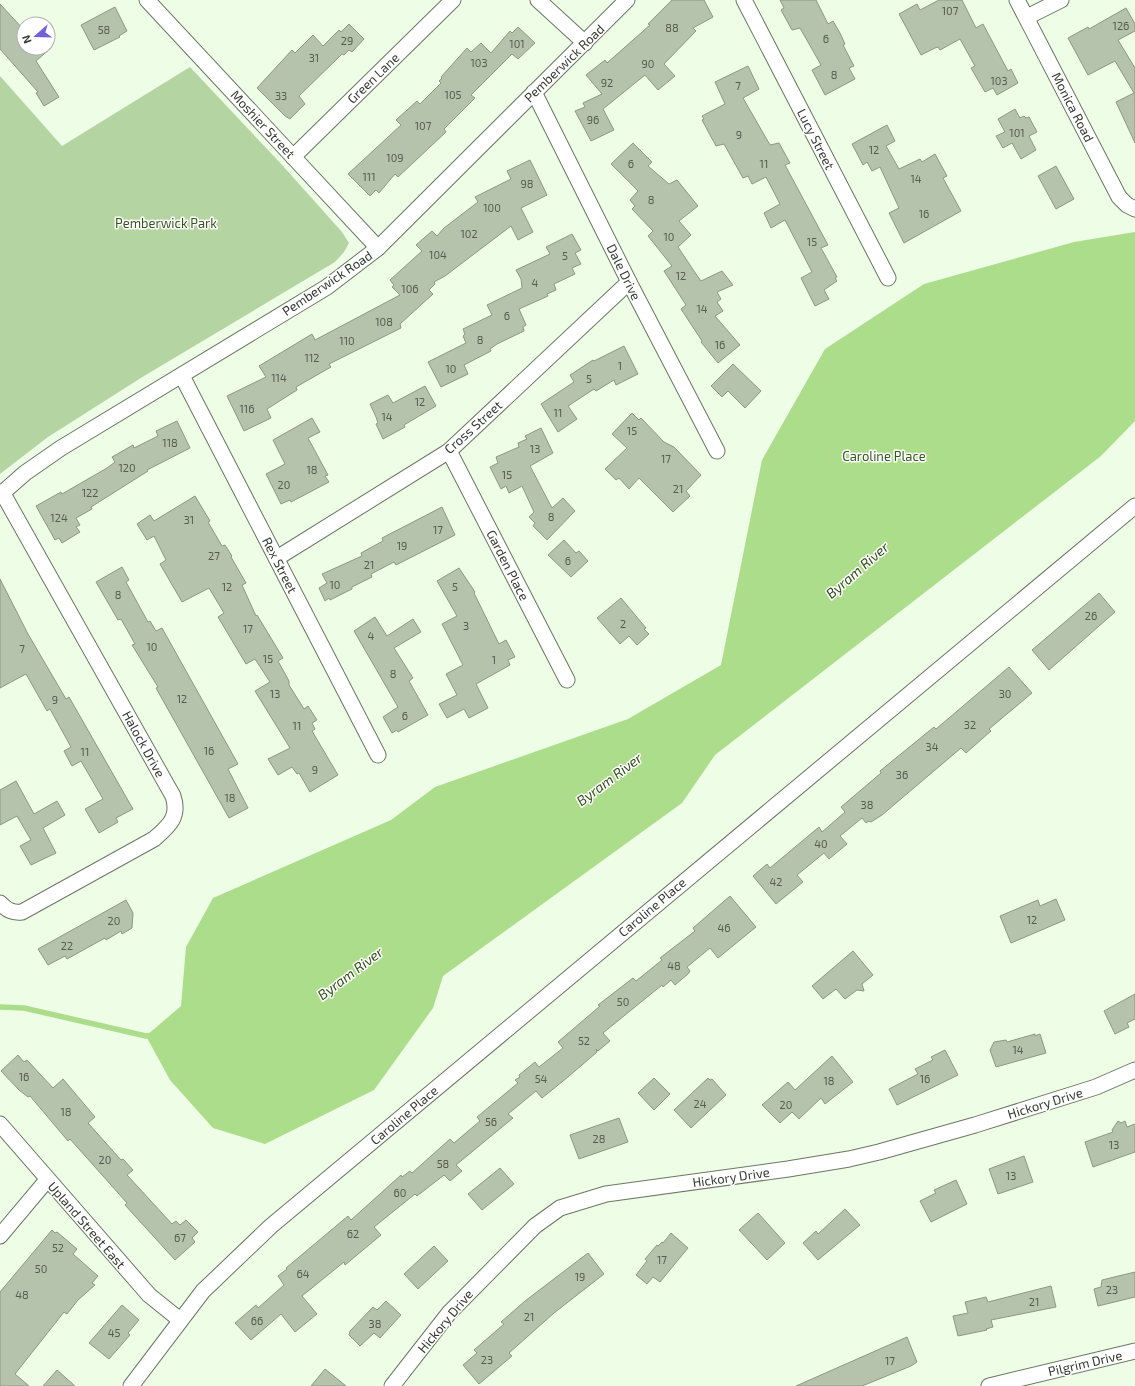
<svg xmlns="http://www.w3.org/2000/svg" width="1135" height="1386" viewBox="0 0 1135 1386" font-family="'Exo 2',sans-serif">
<style>
.green{fill:#b4d4a1}
.water{fill:#acdd8a}
.lines{fill:none;stroke-linecap:round;stroke-linejoin:round}
.stream{stroke:#acdd8a;stroke-width:5.5}
.building{fill:#b5c3ac;stroke:#8b9882}
.street-casing{stroke:#6a7762;stroke-width:17}
.street{stroke:#fff;stroke-width:15}
.labels{text-anchor:middle;dominant-baseline:central;stroke-width:3;stroke-linejoin:round;paint-order:stroke}
.number-label{font-size:11px;fill:#545c50}
.street-label{font-size:13px;fill:#343a31;stroke:#fff}
.park-label{font-size:13px;fill:#36561e;stroke:#fff}
.water-label{font-size:14px;font-style:italic;fill:#2e4c14;stroke:#fff}
</style>
<rect width="100%" height="100%" fill="#eefde5"/>
<polygon class="green" points="190,67 283,166 342,232 349,243 344,252 335,262 144,376 48,437 0,474 0,76 62,146"/>
<polygon class="water" points="1135,232 1135,421 1101,456 715,755 682,803 443,976 433,1008 374,1090 265,1144 213,1128 170,1080 146,1036 181,1006 186,947 213,898 391,820 435,787 628,719 721,665 762,460 825,349 924,284 1074,242"/>
<g class="lines">
<polyline class="stream" points="0,1007 24,1008 146,1036 153,1035"/>
</g>
<g class="building">
<polygon points="672,0 704,0 713,17 693,28 696,31 664,64 675,76 658,90 645,75 603,109 614,130 591,141 575,111 585,107 583,103 602,94 586,75 605,60 607,63 650,25 648,24"/>
<polygon points="780,0 816,0 828,24 833,21 840,33 845,44 843,45 854,66 849,68 855,79 825,95 812,70 821,65 800,28 792,30 781,10 784,8"/>
<polygon points="939,0 962,0 976,28 983,24 1008,71 1011,69 1018,83 997,95 993,88 985,92 971,68 975,66 960,39 940,50 938,47 935,48 921,55 899,14 917,4 920,10"/>
<polygon points="0,4 24,30 24,48 51,48 36,61 59,97 44,106 36,93 38,92 0,49"/>
<polygon points="115,7 127,31 119,36 120,37 94,50 81,25"/>
<polygon points="1126,8 1135,24 1135,31 1118,40 1135,68 1135,143 1116,102 1134,93 1115,61 1088,75 1068,38 1088,27 1089,29"/>
<polygon points="349,24 364,39 352,52 349,50 344,55 342,54 299,96 305,104 290,119 285,116 257,88 292,50 295,53 313,35 323,46 339,30 341,32"/>
<polygon points="518,27 535,43 518,59 512,54 471,95 475,98 444,129 446,132 398,177 395,174 379,193 376,190 370,196 348,174 401,125 396,120 417,101 420,104 441,83 439,81 442,78 441,77 467,48 471,52 481,43 491,53 510,31 512,33"/>
<polygon points="748,66 759,89 743,98 770,145 779,143 790,163 785,165 828,245 821,248 837,277 835,278 837,281 824,290 829,299 815,306 801,278 812,272 785,220 771,228 764,213 780,204 766,177 752,184 748,176 743,178 724,144 716,146 702,120 704,119 702,116 725,104 715,82"/>
<polygon points="1015,109 1020,118 1024,116 1026,118 1029,117 1037,132 1029,136 1036,150 1021,159 1012,143 1003,148 996,136 1005,132 998,119"/>
<polygon points="887,125 895,141 886,146 899,169 920,159 922,162 935,154 947,176 943,178 961,211 904,243 889,213 899,208 880,167 872,171 867,162 863,165 852,144"/>
<polygon points="633,143 652,162 648,166 669,184 677,180 698,206 679,221 691,235 678,247 696,274 701,281 722,271 733,285 717,292 721,299 717,302 723,311 715,316 740,345 718,363 701,342 702,341 681,309 686,305 664,271 672,266 648,236 653,231 632,209 635,206 630,200 638,191 611,164"/>
<polygon points="530,160 547,195 521,208 533,232 518,240 511,226 445,276 434,282 435,284 429,290 433,294 400,324 401,328 329,364 331,367 296,387 297,390 267,409 271,418 244,431 227,396 266,377 259,366 312,334 315,340 400,295 392,287 394,285 390,280 422,251 416,245 432,231 437,236 444,228 478,202 475,197 511,179 507,171"/>
<polygon points="1056,166 1074,199 1056,209 1038,176"/>
<polygon points="572,234 581,250 575,253 581,264 572,268 575,274 554,284 556,290 547,294 548,296 519,309 526,325 523,327 524,331 497,344 490,349 491,351 464,365 468,374 441,387 428,362 466,343 463,336 465,334 463,329 492,315 487,305 522,288 521,279 516,270 550,254 546,247"/>
<polygon points="624,346 638,374 616,385 614,380 596,391 594,389 568,406 577,419 558,432 541,404 574,382 570,375 593,360 594,361"/>
<polygon points="733,364 761,391 745,408 728,391 722,397 711,386"/>
<polygon points="425,386 436,406 404,425 405,427 383,439 376,424 378,423 376,417 370,404 388,395 393,403"/>
<polygon points="632,413 639,420 641,418 664,442 674,447 701,475 686,491 690,496 673,512 639,478 629,489 619,478 616,480 605,469 627,448 612,434"/>
<polygon points="312,418 320,432 308,438 328,475 325,476 329,482 291,502 290,500 281,504 266,474 285,464 273,440"/>
<polygon points="177,421 190,448 147,470 148,471 91,507 92,509 76,518 80,525 76,527 80,532 62,543 59,538 55,540 36,506 61,492 62,494 107,468 115,462 112,457 133,445 134,448 158,436 156,431"/>
<polygon points="541,428 553,453 530,466 552,508 563,498 575,511 547,540 533,526 535,523 529,517 534,512 522,486 509,493 506,486 501,489 490,467 498,463 496,457 519,447 518,443 527,439 525,436"/>
<polygon points="195,496 210,521 208,522 222,546 225,545 232,556 231,557 246,583 242,585 256,616 257,615 283,658 278,661 289,681 289,685 304,709 308,706 317,720 312,723 315,729 312,731 338,775 310,792 299,773 297,774 292,767 278,775 268,759 290,748 255,691 270,682 255,659 246,664 218,617 224,613 209,588 182,602 160,564 166,560 154,536 147,540 137,524 150,515 154,521"/>
<polygon points="442,507 455,535 396,565 394,562 371,574 372,577 352,587 352,589 330,600 329,598 325,601 319,588 327,583 322,574 362,556 361,553 383,541 382,538"/>
<polygon points="564,540 576,553 579,551 588,561 571,577 548,555"/>
<polygon points="122,567 129,580 126,582 148,622 150,621 156,631 162,628 238,764 228,769 248,808 229,818 156,688 158,687 132,645 135,644 121,619 118,620 96,582"/>
<polygon points="459,568 475,592 474,593 499,644 506,640 515,657 508,660 510,665 476,684 488,708 469,718 464,709 447,718 439,704 457,695 446,674 463,665 442,624 457,616 437,581"/>
<polygon points="0,579 28,634 66,699 69,697 133,809 116,818 118,822 99,833 85,809 103,799 81,761 72,766 64,751 71,747 50,709 47,711 26,674 0,688"/>
<polygon points="1099,593 1115,612 1049,670 1032,650"/>
<polygon points="621,598 646,628 644,629 649,634 637,645 629,636 620,644 597,618"/>
<polygon points="375,617 387,636 413,619 421,632 394,648 413,678 409,681 428,715 398,732 397,730 392,733 383,717 398,707 354,631"/>
<polygon points="1009,667 1032,693 989,729 991,731 966,753 961,748 882,815 871,822 869,821 866,823 862,818 840,836 847,844 829,859 824,853 797,875 803,882 776,904 753,876 767,864 770,868 819,827 822,832 845,812 841,807 881,773 880,771 934,727 936,729"/>
<polygon points="16,781 34,814 57,801 65,815 43,828 56,853 31,865 20,846 31,840 17,816 0,825 0,790"/>
<polygon points="730,896 756,927 718,958 710,948 687,967 690,971 688,974 675,985 671,980 663,987 662,985 603,1033 610,1041 598,1051 596,1049 597,1052 568,1077 542,1098 536,1091 508,1114 513,1118 456,1165 462,1171 450,1181 444,1175 417,1196 415,1194 374,1227 381,1235 345,1265 344,1262 302,1296 317,1314 295,1332 281,1314 251,1340 235,1323 256,1305 258,1308 284,1285 278,1276 287,1269 286,1268 348,1216 351,1220 401,1175 402,1177 410,1171 412,1173 450,1139 454,1143 480,1121 477,1117 518,1083 515,1080 520,1077 519,1075 535,1062 539,1067 563,1048 558,1042 600,1006 598,1005 633,978 636,981 662,960 660,958 695,931 693,928"/>
<polygon points="1056,899 1065,920 1011,943 1000,916 1038,900 1040,906"/>
<polygon points="126,900 133,913 132,928 122,934 121,931 106,940 105,938 67,959 65,956 48,965 38,949"/>
<polygon points="853,951 873,975 862,984 864,991 857,990 845,999 836,989 823,999 812,986"/>
<polygon points="1135,994 1135,1019 1127,1023 1129,1027 1115,1034 1104,1011"/>
<polygon points="1035,1034 1035,1036 1040,1034 1046,1053 996,1067 990,1050 994,1042 1006,1040 1007,1042"/>
<polygon points="945,1050 958,1075 897,1105 889,1089 918,1074 915,1069 933,1060 931,1057"/>
<polygon points="18,1055 24,1062 27,1060 53,1088 63,1079 95,1117 88,1123 121,1160 123,1159 133,1170 127,1175 172,1224 176,1221 180,1225 186,1220 198,1232 192,1238 195,1242 175,1260 125,1205 127,1203 70,1139 68,1141 30,1096 28,1097 19,1090 1,1071"/>
<polygon points="832,1056 853,1082 825,1104 821,1098 799,1119 792,1112 780,1123 762,1105 788,1082 795,1090"/>
<polygon points="654,1078 670,1094 654,1110 638,1093"/>
<polygon points="708,1078 710,1080 712,1079 726,1095 691,1128 674,1110"/>
<polygon points="619,1118 628,1142 579,1159 570,1135"/>
<polygon points="1118,1121 1121,1123 1125,1121 1127,1127 1135,1124 1135,1152 1093,1167 1085,1142 1113,1132 1112,1130"/>
<polygon points="1024,1156 1033,1182 998,1194 989,1169"/>
<polygon points="500,1168 514,1184 482,1210 468,1194"/>
<polygon points="956,1180 967,1204 931,1222 920,1201 936,1193 934,1190"/>
<polygon points="845,1209 860,1225 818,1260 803,1243 816,1231 818,1234"/>
<polygon points="758,1213 785,1243 767,1260 739,1230"/>
<polygon points="52,1230 55,1233 57,1232 77,1249 73,1254 98,1276 92,1283 95,1285 78,1300 67,1314 64,1312 15,1374 29,1386 0,1386 0,1292"/>
<polygon points="671,1233 688,1248 660,1282 653,1277 647,1284 636,1275 647,1261 645,1259 657,1245 658,1246 662,1242 663,1243"/>
<polygon points="434,1246 448,1261 418,1289 404,1274"/>
<polygon points="588,1253 604,1274 554,1313 509,1353 512,1356 479,1384 463,1365 477,1353 474,1350 504,1324 501,1322 525,1301"/>
<polygon points="1135,1272 1135,1297 1098,1306 1094,1289 1101,1287 1102,1280"/>
<polygon points="1051,1286 1056,1307 991,1320 993,1327 986,1329 987,1330 958,1336 953,1316 968,1313 965,1302 986,1297 988,1302"/>
<polygon points="386,1301 401,1315 380,1338 374,1333 360,1346 349,1335 350,1331 373,1307 377,1310"/>
<polygon points="122,1305 139,1320 128,1333 130,1335 109,1359 89,1343"/>
<polygon points="907,1337 917,1362 911,1366 862,1386 796,1386"/>
<polygon points="325,1369 346,1386 311,1386"/>
<polygon points="57,1370 75,1386 43,1386"/>
</g>
<g class="lines">
<g class="street-casing">
<g id="street">
<polyline points="147,0 378,248"/>
<polyline points="538,0 585,43"/>
<polyline points="744,0 888,278"/>
<polyline points="1017,0 1119,197 1127,205 1135,209"/>
<polyline points="1027,17 1061,0"/>
<polyline points="534,92 629,282 717,451"/>
<polyline points="293,157 453,0"/>
<polyline points="182,376 378,755"/>
<polyline points="449,451 567,680"/>
<polyline points="0,495 25,473 61,448 327,287 378,248 627,0"/>
<polyline points="277,558 449,451 629,282"/>
<path d="M0,903C7,910 12,913 22,912L154,839C169,826 180,817 173,796L2,492"/>
<polyline points="0,1124 149,1295 180,1320"/>
<polyline points="0,1236 47,1180"/>
<polyline points="131,1386 203,1291 271,1226 1135,506"/>
<polyline points="392,1386 449,1313 535,1226 560,1208 606,1194 788,1169 849,1159 879,1152 975,1125 1096,1087 1135,1070"/>
<polyline points="989,1386 1135,1351"/>
</g>
</g>
<use href="#street" class="street"/>
</g>
<g class="labels">
<g class="number-label">
<text x="950" y="10">107</text>
<text x="1121" y="25">126</text>
<text x="672" y="27">88</text>
<text x="104" y="29">58</text>
<text x="826" y="38">6</text>
<text x="347" y="40">29</text>
<text x="517" y="43">101</text>
<text x="314" y="57">31</text>
<text x="479" y="62">103</text>
<text x="648" y="63">90</text>
<text x="834" y="74">8</text>
<text x="999" y="80">103</text>
<text x="607" y="82">92</text>
<text x="738" y="85">7</text>
<text x="453" y="94">105</text>
<text x="281" y="95">33</text>
<text x="593" y="119">96</text>
<text x="423" y="125">107</text>
<text x="1017" y="132">101</text>
<text x="739" y="134">9</text>
<text x="874" y="149">12</text>
<text x="395" y="157">109</text>
<text x="631" y="163">6</text>
<text x="764" y="163">11</text>
<text x="369" y="176">111</text>
<text x="916" y="178">14</text>
<text x="527" y="183">98</text>
<text x="651" y="199">8</text>
<text x="492" y="207">100</text>
<text x="924" y="213">16</text>
<text x="469" y="233">102</text>
<text x="669" y="236">10</text>
<text x="812" y="241">15</text>
<text x="438" y="254">104</text>
<text x="565" y="255">5</text>
<text x="681" y="275">12</text>
<text x="535" y="282">4</text>
<text x="410" y="288">106</text>
<text x="702" y="308">14</text>
<text x="507" y="315">6</text>
<text x="384" y="321">108</text>
<text x="480" y="339">8</text>
<text x="347" y="340">110</text>
<text x="720" y="344">16</text>
<text x="312" y="357">112</text>
<text x="620" y="365">1</text>
<text x="451" y="368">10</text>
<text x="279" y="377">114</text>
<text x="589" y="378">5</text>
<text x="420" y="401">12</text>
<text x="247" y="408">116</text>
<text x="558" y="412">11</text>
<text x="387" y="416">14</text>
<text x="632" y="430">15</text>
<text x="170" y="442">118</text>
<text x="535" y="448">13</text>
<text x="666" y="458">17</text>
<text x="127" y="467">120</text>
<text x="312" y="469">18</text>
<text x="507" y="474">15</text>
<text x="284" y="484">20</text>
<text x="678" y="488">21</text>
<text x="90" y="492">122</text>
<text x="551" y="516">8</text>
<text x="59" y="517">124</text>
<text x="189" y="519">31</text>
<text x="438" y="529">17</text>
<text x="402" y="545">19</text>
<text x="214" y="555">27</text>
<text x="568" y="560">6</text>
<text x="369" y="564">21</text>
<text x="335" y="584">10</text>
<text x="227" y="586">12</text>
<text x="455" y="586">5</text>
<text x="118" y="594">8</text>
<text x="1091" y="615">26</text>
<text x="623" y="623">2</text>
<text x="466" y="625">3</text>
<text x="248" y="628">17</text>
<text x="371" y="635">4</text>
<text x="152" y="646">10</text>
<text x="22" y="648">7</text>
<text x="268" y="658">15</text>
<text x="494" y="659">1</text>
<text x="393" y="673">8</text>
<text x="275" y="693">13</text>
<text x="1005" y="693">30</text>
<text x="182" y="698">12</text>
<text x="55" y="699">9</text>
<text x="405" y="715">6</text>
<text x="970" y="724">32</text>
<text x="297" y="725">11</text>
<text x="932" y="746">34</text>
<text x="209" y="750">16</text>
<text x="85" y="751">11</text>
<text x="315" y="769">9</text>
<text x="902" y="774">36</text>
<text x="230" y="797">18</text>
<text x="867" y="804">38</text>
<text x="821" y="843">40</text>
<text x="776" y="881">42</text>
<text x="1032" y="919">12</text>
<text x="114" y="920">20</text>
<text x="724" y="927">46</text>
<text x="67" y="945">22</text>
<text x="674" y="965">48</text>
<text x="623" y="1001">50</text>
<text x="584" y="1040">52</text>
<text x="1018" y="1049">14</text>
<text x="24" y="1076">16</text>
<text x="541" y="1078">54</text>
<text x="925" y="1078">16</text>
<text x="829" y="1080">18</text>
<text x="700" y="1103">24</text>
<text x="786" y="1104">20</text>
<text x="66" y="1111">18</text>
<text x="491" y="1121">56</text>
<text x="599" y="1138">28</text>
<text x="1114" y="1144">13</text>
<text x="105" y="1159">20</text>
<text x="443" y="1163">58</text>
<text x="1011" y="1175">13</text>
<text x="400" y="1192">60</text>
<text x="353" y="1233">62</text>
<text x="180" y="1237">67</text>
<text x="58" y="1247">52</text>
<text x="662" y="1259">17</text>
<text x="41" y="1268">50</text>
<text x="303" y="1273">64</text>
<text x="580" y="1276">19</text>
<text x="1112" y="1289">23</text>
<text x="22" y="1294">48</text>
<text x="1034" y="1301">21</text>
<text x="529" y="1316">21</text>
<text x="257" y="1320">66</text>
<text x="375" y="1323">38</text>
<text x="114" y="1332">45</text>
<text x="487" y="1359">23</text>
<text x="890" y="1360">17</text>
</g>
<g class="street-label">
<text transform="translate(564 63) rotate(-44)">Pemberwick Road</text>
<text transform="translate(373 78) rotate(-44)">Green Lane</text>
<text transform="translate(1073 107) rotate(63)">Monica Road</text>
<text transform="translate(263 124) rotate(47)">Moshier Street</text>
<text transform="translate(816 139) rotate(63)">Lucy Street</text>
<text transform="translate(624 272) rotate(64)">Dale Drive</text>
<text transform="translate(327 283) rotate(-34)">Pemberwick Road</text>
<text transform="translate(473 427) rotate(-42)">Cross Street</text>
<text transform="translate(280 565) rotate(63)">Rex Street</text>
<text transform="translate(508 565) rotate(63)">Garden Place</text>
<text transform="translate(144 744) rotate(61)">Halock Drive</text>
<text transform="translate(652 907) rotate(-40)">Caroline Place</text>
<text transform="translate(1045 1103) rotate(-17)">Hickory Drive</text>
<text transform="translate(404 1115) rotate(-40)">Caroline Place</text>
<text transform="translate(731 1177) rotate(-8)">Hickory Drive</text>
<text transform="translate(87 1225) rotate(49)">Upland Street East</text>
<text transform="translate(445 1321) rotate(-50)">Hickory Drive</text>
<text transform="translate(1085 1363) rotate(-13)">Pilgrim Drive</text>
</g>
<g class="park-label">
<text x="166" y="223">Pemberwick Park</text>
<text x="884" y="456">Caroline Place</text>
</g>
<g class="water-label">
<text transform="translate(857 570) rotate(-41)">Byram River</text>
<text transform="translate(609 779) rotate(-37)">Byram River</text>
<text transform="translate(350 973) rotate(-37)">Byram River</text>
</g>
</g>
<g transform="translate(36 36) rotate(250)"><circle r="19" fill="#ffffff" stroke="#aeb0ad"/>
<path d="M0-3L7 15L0 10L-7 15Z" fill="#7261db"/>
<text y="-6" font-size="11" font-weight="bold" text-anchor="middle" fill="#343a31">N</text>
</g>
</svg>
